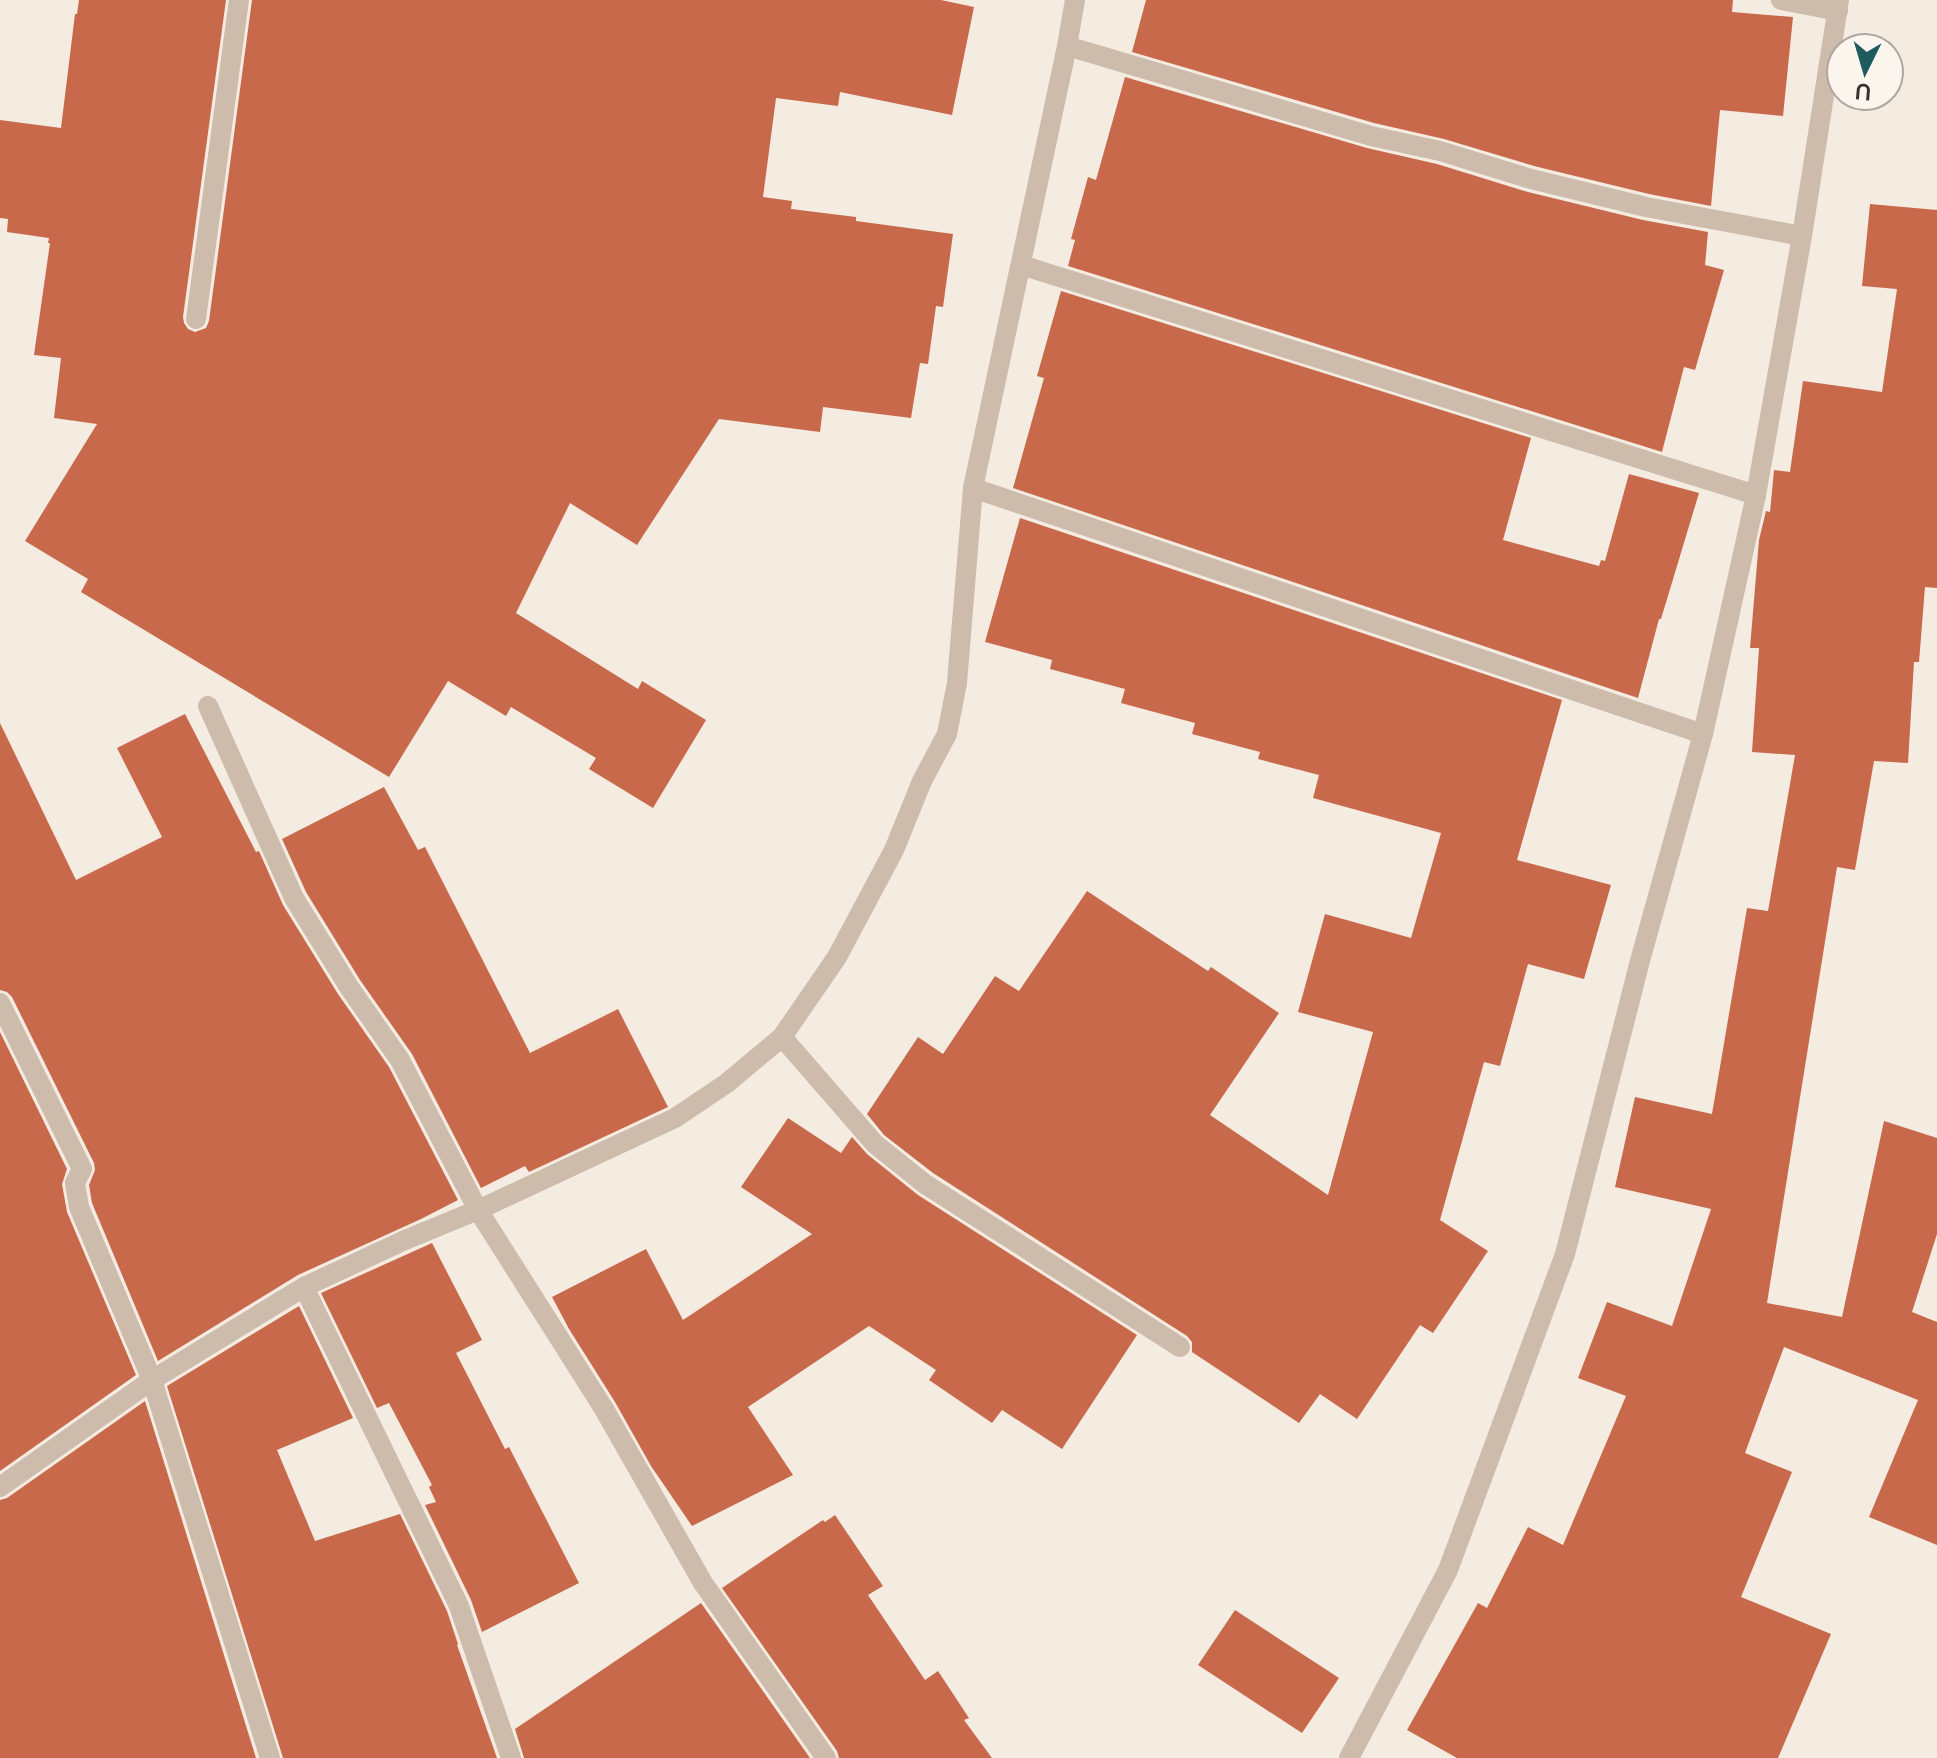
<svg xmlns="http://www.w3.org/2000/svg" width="1937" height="1758" viewBox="0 0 1937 1758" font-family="Lato,sans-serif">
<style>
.building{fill:#c8694b}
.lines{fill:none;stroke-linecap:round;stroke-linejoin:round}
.minor{stroke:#cdbbac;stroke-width:20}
</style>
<rect width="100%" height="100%" fill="#f4ebe1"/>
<g class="building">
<polygon points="79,0 226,0 183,317 184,323 188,329 195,332 206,328 209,321 252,0 941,0 974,7 952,115 840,92 838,106 776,98 763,197 792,201 791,209 856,217 856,221 953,234 943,307 936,306 928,364 920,363 911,418 823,407 820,432 719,419 637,545 570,503 516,613 638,689 642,681 706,720 653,808 589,769 596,758 511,707 506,716 448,681 389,777 81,592 88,579 25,541 97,424 54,418 61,358 34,355 50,243 48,243 49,238 7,232 8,219 0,218 0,120 61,128 75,14 77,14"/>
<polygon points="1146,0 1733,0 1732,12 1793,17 1783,116 1720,110 1711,206 1649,194 1534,166 1444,139 1374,123 1132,52"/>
<polygon points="1125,77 1367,148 1437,164 1528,192 1643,220 1708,232 1705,265 1724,270 1695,370 1684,367 1662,452 1068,266 1075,240 1071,239 1088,177 1096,180"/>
<polygon points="1870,204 1937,210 1937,588 1925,587 1919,662 1914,662 1908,763 1874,761 1855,870 1837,867 1767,1303 1842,1317 1884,1121 1937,1138 1937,1234 1912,1312 1937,1322 1937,1545 1869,1517 1918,1400 1784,1347 1745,1453 1792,1472 1741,1597 1831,1634 1778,1758 1457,1758 1407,1730 1478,1603 1487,1608 1528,1527 1563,1545 1626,1396 1578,1378 1607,1302 1672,1326 1711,1209 1615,1187 1635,1097 1712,1114 1747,908 1768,911 1795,755 1752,752 1759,648 1750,648 1759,540 1766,511 1770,512 1774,470 1790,472 1803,381 1882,392 1897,289 1862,286"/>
<polygon points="1061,291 1531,438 1503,540 1599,566 1601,560 1605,561 1629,474 1699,493 1661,619 1659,619 1638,698 1013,488 1044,378 1037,376"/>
<polygon points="1020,518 1562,700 1517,860 1611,885 1584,979 1528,964 1500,1066 1484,1062 1440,1220 1488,1251 1433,1333 1420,1325 1357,1419 1320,1394 1299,1423 1192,1352 1192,1342 1187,1336 933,1173 884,1135 867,1114 918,1037 943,1054 995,976 1019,991 1087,891 1208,971 1211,967 1279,1013 1210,1115 1328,1195 1373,1032 1298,1012 1325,914 1411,938 1441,833 1313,798 1319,775 1258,759 1260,752 1192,734 1195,723 1121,703 1125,689 1050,669 1052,660 985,642"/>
<polygon points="185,714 256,852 259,851 283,905 338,994 389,1067 458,1200 421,1219 298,1275 158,1361 92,1203 89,1185 95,1170 94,1163 12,997 7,992 0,990 0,723 76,880 162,837 117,748"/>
<polygon points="384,787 418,850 425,847 530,1053 618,1009 668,1107 529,1172 525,1166 481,1188 412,1054 360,980 306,892 282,839"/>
<polygon points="0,1032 67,1169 62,1184 67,1212 136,1375 0,1471"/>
<polygon points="788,1118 841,1153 852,1137 867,1154 918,1195 1137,1335 1062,1449 1002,1410 992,1423 929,1380 936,1370 869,1326 748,1407 793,1475 692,1526 651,1466 615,1402 569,1329 552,1297 646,1249 683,1320 812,1234 741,1187"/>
<polygon points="432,1243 482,1340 456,1353 505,1449 509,1447 579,1583 482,1632 471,1600 425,1505 436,1502 429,1487 432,1485 389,1403 377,1408 321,1293"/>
<polygon points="299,1306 353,1418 277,1450 315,1541 400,1514 447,1611 458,1644 457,1645 497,1758 283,1758 167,1386"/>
<polygon points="145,1401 256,1758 0,1758 0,1500 7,1498"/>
<polygon points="835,1515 883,1586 868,1595 925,1680 938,1671 969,1718 964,1720 992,1758 839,1758 837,1751 722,1588 823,1520 825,1522"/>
<polygon points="701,1603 810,1758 524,1758 515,1729"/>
<polygon points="1235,1610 1339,1678 1302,1733 1198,1665"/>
</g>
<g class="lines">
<g class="minor">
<polyline points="1781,0 1838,11"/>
<polyline points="1067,46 1371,136 1440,151 1531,179 1646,207 1802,236"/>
<polyline points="1021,265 1756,495"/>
<polyline points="196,319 239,0"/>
<polyline points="973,488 1703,734"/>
<polyline points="208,706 294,898 349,987 400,1060 478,1210 604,1409 703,1583 826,1758"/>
<polyline points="0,1003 82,1169 75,1183 79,1207 152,1380 270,1758"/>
<polyline points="782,1037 875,1144 925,1184 1180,1347"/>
<polyline points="304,1287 459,1606 511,1758"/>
<polyline points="0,1487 152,1380 304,1287 405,1240 478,1210 675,1118 727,1083 782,1037 837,957 894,850 922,781 947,734 957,683 973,488 1067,46 1075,0"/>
<polyline points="1349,1758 1448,1570 1565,1254 1641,957 1703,734 1756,495 1802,236 1839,0"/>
</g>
</g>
<g transform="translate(1865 72) rotate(185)"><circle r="38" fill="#fbf5ee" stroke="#aea6a0" stroke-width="2"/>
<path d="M0-6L14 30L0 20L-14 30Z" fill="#1f5a5e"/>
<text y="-12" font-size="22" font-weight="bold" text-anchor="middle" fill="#3b302b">U</text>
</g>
</svg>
